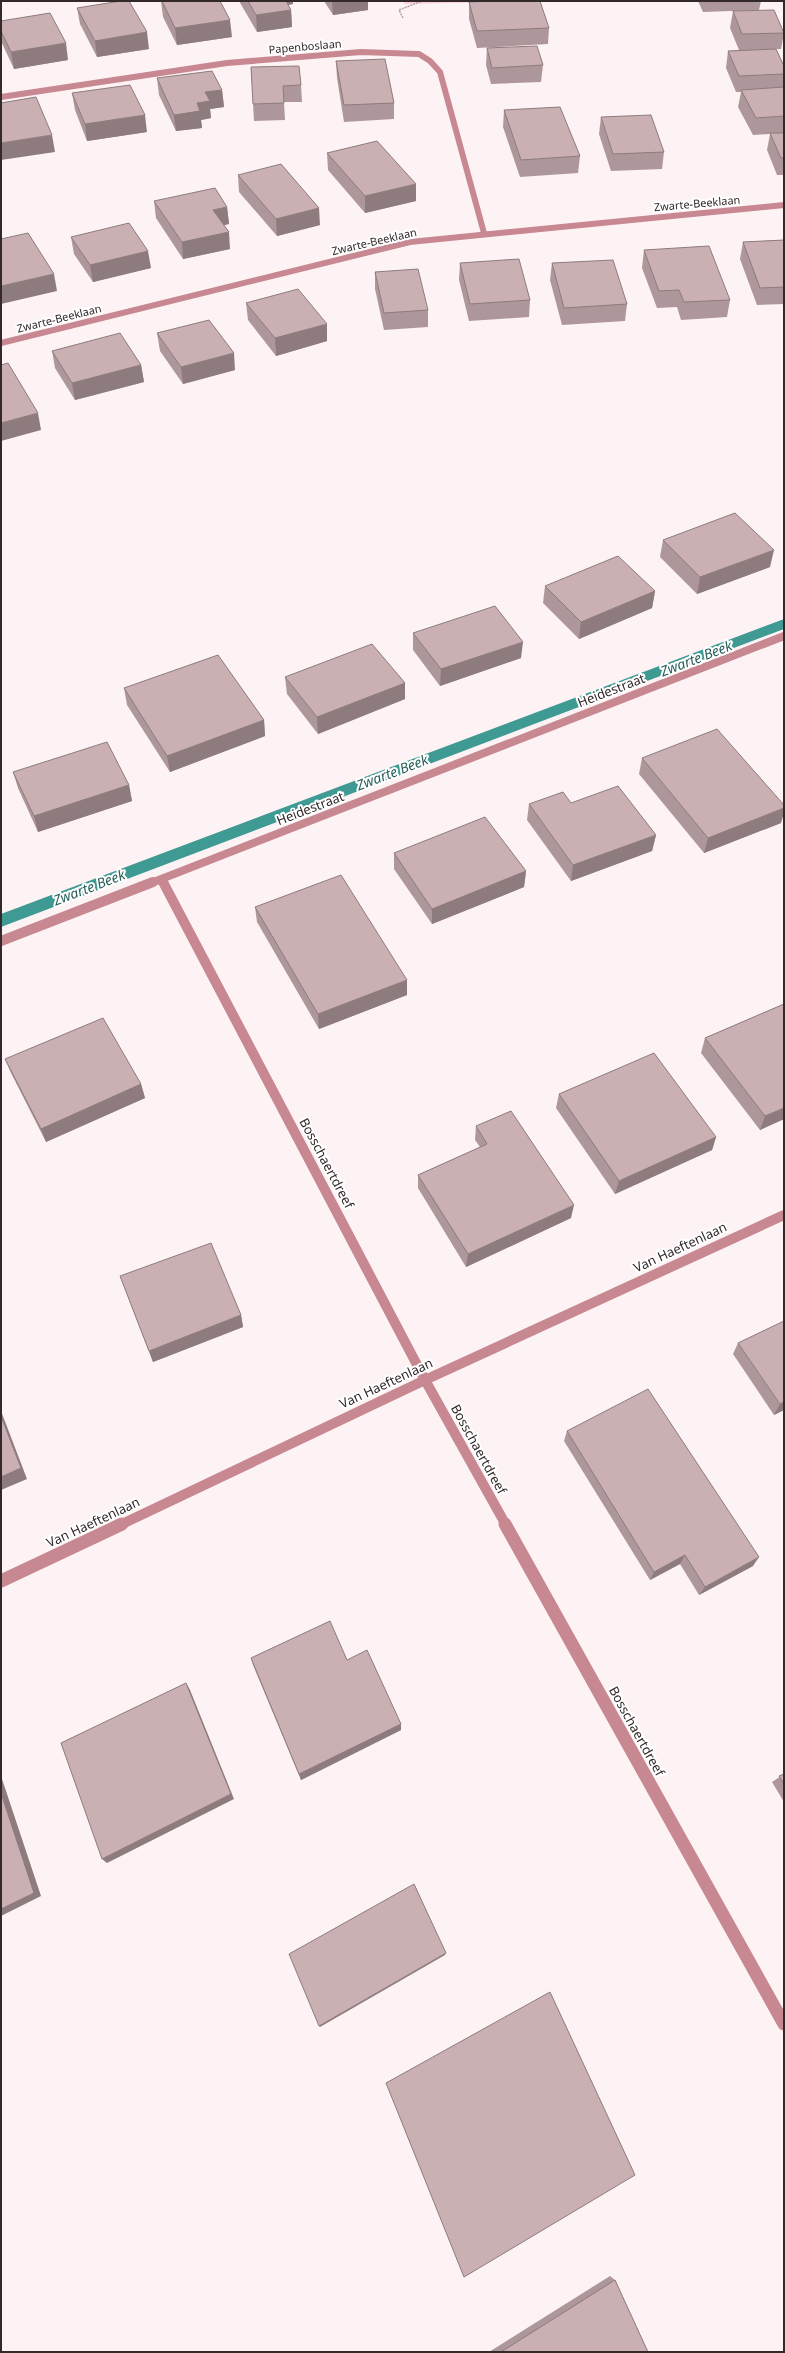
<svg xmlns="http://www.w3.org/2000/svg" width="785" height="2353" viewBox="0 0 785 2353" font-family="'Noto Sans',sans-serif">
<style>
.green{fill:#f8ced3}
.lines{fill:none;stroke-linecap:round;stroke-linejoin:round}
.stream{fill:#3e9a92;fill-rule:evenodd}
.path{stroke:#aca1a2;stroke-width:1.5;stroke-dasharray:2 1;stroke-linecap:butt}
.minor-far3{stroke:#c78891;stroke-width:6}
.minor-far2{stroke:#c78891;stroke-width:8}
.minor-far1{stroke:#c78891;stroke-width:10}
.minor{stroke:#c78891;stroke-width:13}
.tertiary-far1{stroke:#c78891;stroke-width:8}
.tertiary{stroke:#c78891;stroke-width:10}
.wall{fill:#ae979a}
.shaded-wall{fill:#8d7b7d}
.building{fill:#cab0b3;stroke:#8d7b7d}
.labels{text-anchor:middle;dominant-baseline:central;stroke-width:4;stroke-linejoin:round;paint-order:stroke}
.far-street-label{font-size:11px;fill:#33292a;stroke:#fff}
.street-label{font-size:13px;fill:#33292a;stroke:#fff}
.water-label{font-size:14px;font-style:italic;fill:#285f5a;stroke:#fff}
</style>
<rect width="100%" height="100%" fill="#fef3f4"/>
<polygon class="green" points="402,1 526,1 405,4"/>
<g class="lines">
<polygon class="stream" points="784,619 784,629 1,927 1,914"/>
<polyline class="path" points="403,18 399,10 422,1"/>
<g class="minor-far3">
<polyline points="1,97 227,63 361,52 419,54 430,61 440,72 484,233"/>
<polyline points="1,343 410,242 784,205"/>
</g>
<polyline class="minor-far2" points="162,879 164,883"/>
<g class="minor-far1">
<polyline points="163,882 425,1380 506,1525"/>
<polyline points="120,1525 425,1380 784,1215"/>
</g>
<g class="minor">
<polyline points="505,1524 784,2024"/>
<polyline points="1,1581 122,1524"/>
</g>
<polyline class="tertiary-far1" points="151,883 784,636"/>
<polyline class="tertiary" points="1,941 153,882"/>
</g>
<g class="wall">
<polygon points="161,1 232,37 177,45 163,17"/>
<polygon points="239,1 293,1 293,4 288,5 291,10 292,27 257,32"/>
<polygon points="324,1 368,1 368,10 333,15"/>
<polygon points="698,1 761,1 759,10 703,12"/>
<polygon points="469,2 549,28 548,44 477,48 469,19"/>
<polygon points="77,8 149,49 97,57 80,24"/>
<polygon points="733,11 784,33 781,49 776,49 783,64 784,64 784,175 777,175 767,150 770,134 753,135 738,107 741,92 736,92 726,68 728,51 739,50 730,28"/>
<polygon points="1,21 68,60 14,69 1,41"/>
<polygon points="487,48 543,65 541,82 491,84 486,65"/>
<polygon points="336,61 394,103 394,119 344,122 337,78"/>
<polygon points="251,67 301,85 302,102 284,102 285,120 254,121"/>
<polygon points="157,78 222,90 224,107 210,109 211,118 201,120 202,128 176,131 159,95"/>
<polygon points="72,93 147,132 87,141 75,110"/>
<polygon points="504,110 580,156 578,173 520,177 503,127"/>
<polygon points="601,117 664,152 662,169 611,171 599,134"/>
<polygon points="327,153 416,201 365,213 328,170"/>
<polygon points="238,175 320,225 277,236 239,192"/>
<polygon points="154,201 227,207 229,224 224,225 230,249 183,259 156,218"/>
<polygon points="71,237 151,268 93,282 74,254"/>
<polygon points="784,240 784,304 757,305 740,259 743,242"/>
<polygon points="644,250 730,300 727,317 681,320 677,307 657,308 642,268"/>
<polygon points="460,263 530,300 529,317 469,321 459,280"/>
<polygon points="552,263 627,304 625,321 562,325 550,280"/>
<polygon points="375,272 428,310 428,327 384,330 375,289"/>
<polygon points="246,303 327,341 276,356 248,320"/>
<polygon points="157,333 235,370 183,384 160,351"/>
<polygon points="52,351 141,365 144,382 75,400 55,368"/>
<polygon points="663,540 770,567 697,594 660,557"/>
<polygon points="545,586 655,591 652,608 579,639 543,603"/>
<polygon points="413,633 521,658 440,686 413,650"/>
<polygon points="285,677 405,683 405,699 318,734 287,694"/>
<polygon points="124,688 264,720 265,736 170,772 127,705"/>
<polygon points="642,758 781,823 704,853 639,774"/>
<polygon points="13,772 129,785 132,801 38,832 18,788"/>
<polygon points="571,803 656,835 652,851 571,881 527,820 529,804"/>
<polygon points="394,853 526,871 524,887 432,924 394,869"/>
<polygon points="255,907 407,995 319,1029 257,922"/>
<polygon points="784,1004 784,1119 760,1130 701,1053 705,1038"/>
<polygon points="5,1059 141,1084 145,1098 46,1142 11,1073"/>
<polygon points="559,1094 716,1137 712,1150 615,1194 556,1108"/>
<polygon points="476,1126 571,1218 466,1267 418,1188 418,1175 480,1147 475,1140"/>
<polygon points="120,1276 241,1315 243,1327 153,1362"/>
<polygon points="738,1343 784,1410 774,1415 733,1354"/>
<polygon points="567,1431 753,1566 699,1595 680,1564 650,1580 564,1441"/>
<polygon points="251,1658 347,1660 401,1730 301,1780 253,1665"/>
<polygon points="784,1774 784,1802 772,1782"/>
<polygon points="610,2276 615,2280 648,2352 489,2352"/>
</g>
<g class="shaded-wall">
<polygon points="279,1 293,1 293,4 279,6"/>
<polygon points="332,1 368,1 368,10 333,15"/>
<polygon points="291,10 292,27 257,32 256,15"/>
<polygon points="230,20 232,37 177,45 175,28"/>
<polygon points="147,32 149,49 97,57 95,41"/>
<polygon points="66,43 68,60 14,69 11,52"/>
<polygon points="222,90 224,107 210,109 211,118 201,120 202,128 176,131 174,115 197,103 205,92"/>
<polygon points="145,115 147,132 87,141 85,124"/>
<polygon points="52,135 55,152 1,160 1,143"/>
<polygon points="416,184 416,201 365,213 365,196"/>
<polygon points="227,207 229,224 215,227 213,210"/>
<polygon points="319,208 320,225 277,236 276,219"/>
<polygon points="229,232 230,249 183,259 182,242"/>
<polygon points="148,251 151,268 93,282 90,265"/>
<polygon points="54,274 57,291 1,304 1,286"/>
<polygon points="327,324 327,341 276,356 275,338"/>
<polygon points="234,353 235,370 183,384 181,367"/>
<polygon points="141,365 144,382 75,400 72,383"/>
<polygon points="38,413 41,430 1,441 1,423"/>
<polygon points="774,550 770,567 697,594 700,577"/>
<polygon points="655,591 652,608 579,639 581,622"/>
<polygon points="523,642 521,658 440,686 441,669"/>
<polygon points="405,683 405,699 318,734 317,717"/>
<polygon points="264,720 265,736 170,772 167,756"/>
<polygon points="129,785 132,801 38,832 34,816"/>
<polygon points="784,808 784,813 781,823 704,853 708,838"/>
<polygon points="656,835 652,851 571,881 573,865"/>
<polygon points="526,871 524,887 432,924 432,909"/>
<polygon points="407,980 407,995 319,1029 318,1014"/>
<polygon points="141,1084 145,1098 46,1142 41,1129"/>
<polygon points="784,1108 784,1119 760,1130 765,1116"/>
<polygon points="716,1137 712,1150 615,1194 619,1181"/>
<polygon points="574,1205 571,1218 466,1267 468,1254"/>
<polygon points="241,1315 243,1327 153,1362 149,1351"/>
<polygon points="784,1402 784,1410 774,1415 780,1404"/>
<polygon points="1,1411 27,1479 1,1490"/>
<polygon points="685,1555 680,1564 650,1580 654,1572"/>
<polygon points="759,1557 753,1566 699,1595 705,1587"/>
<polygon points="186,1683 190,1690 234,1799 107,1863 102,1859"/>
<polygon points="401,1724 401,1730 301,1780 299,1774"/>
<polygon points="1,1776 41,1896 1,1916"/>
<polygon points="446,1953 445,1955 320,2027 319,2026"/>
</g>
<g class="building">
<polygon points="121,1 129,1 147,32 95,41 77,8"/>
<polygon points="162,1 220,1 230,20 175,28"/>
<polygon points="248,1 286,1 291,10 256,15"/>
<polygon points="499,1 540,1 549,28 477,31 469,2"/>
<polygon points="774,10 784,33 742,34 733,11"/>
<polygon points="50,13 66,43 11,52 1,31 1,21"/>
<polygon points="537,46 543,65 492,68 487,48"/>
<polygon points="776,49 783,64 784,64 784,74 739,76 728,51"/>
<polygon points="385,59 394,103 344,105 336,61"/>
<polygon points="299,66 301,85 283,86 284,103 253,104 251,67"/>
<polygon points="212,71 222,90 205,92 210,101 197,103 200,111 174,115 157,78"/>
<polygon points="130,85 145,115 85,124 72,93"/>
<polygon points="784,87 784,116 756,118 741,90"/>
<polygon points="36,97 52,135 1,143 1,103"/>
<polygon points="560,107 580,156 521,160 504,110"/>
<polygon points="651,115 664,152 613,154 601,117"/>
<polygon points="770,133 784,133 784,158 781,158"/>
<polygon points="377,141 416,184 365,196 327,153"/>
<polygon points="281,164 319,208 276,219 238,175"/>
<polygon points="215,188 227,207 213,210 229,232 182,242 154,201"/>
<polygon points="129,223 148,251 90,265 71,237"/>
<polygon points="28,233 54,274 1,286 1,239"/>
<polygon points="784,240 784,287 760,288 743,242"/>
<polygon points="709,246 730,300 684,302 679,290 659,291 644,250"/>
<polygon points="519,259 530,300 470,304 460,263"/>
<polygon points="613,260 627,304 564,308 552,263"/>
<polygon points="418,269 428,310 384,313 375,272"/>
<polygon points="298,289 327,324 275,338 246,303"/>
<polygon points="209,320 234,353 181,367 157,333"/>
<polygon points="120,333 141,365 72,383 52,351"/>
<polygon points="8,363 38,413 1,423 1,365"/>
<polygon points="735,513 774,550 700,577 663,540"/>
<polygon points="618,556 655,591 581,622 545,586"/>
<polygon points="495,606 523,642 441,669 413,633"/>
<polygon points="372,644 405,683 317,717 285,677"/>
<polygon points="218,655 264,720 167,756 124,688"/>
<polygon points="717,729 784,805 784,808 708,838 642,758"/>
<polygon points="107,742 129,785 34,816 13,772"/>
<polygon points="618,786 656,835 573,865 529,804 563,792 571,803"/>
<polygon points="485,817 526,871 432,909 394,853"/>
<polygon points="341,875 407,980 318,1014 255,907"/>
<polygon points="784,1004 784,1108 765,1116 705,1038"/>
<polygon points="103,1018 141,1084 41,1129 5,1059"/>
<polygon points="654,1053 716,1137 619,1181 559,1094"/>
<polygon points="511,1111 574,1205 468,1254 418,1175 487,1144 476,1126"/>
<polygon points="211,1243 241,1315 149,1351 120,1276"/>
<polygon points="784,1321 784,1402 780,1404 738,1343"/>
<polygon points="648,1389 759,1557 705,1587 685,1555 654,1572 567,1431"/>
<polygon points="1,1416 21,1468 1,1477"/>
<polygon points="330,1621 347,1660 367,1650 401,1724 299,1774 251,1658"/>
<polygon points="186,1683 231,1794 102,1859 61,1743"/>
<polygon points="784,1774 784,1784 779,1776"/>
<polygon points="1,1793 34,1893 1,1909"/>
<polygon points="414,1884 446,1953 319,2026 289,1954"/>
<polygon points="550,1992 635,2175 464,2277 386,2083"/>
<polygon points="615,2280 648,2352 501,2352"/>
</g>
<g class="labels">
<g class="far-street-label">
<text transform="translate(305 46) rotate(-5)">Papenboslaan</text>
<text transform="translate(697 203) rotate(-5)">Zwarte-Beeklaan</text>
<text transform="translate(374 241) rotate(-13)">Zwarte-Beeklaan</text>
<text transform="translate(59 318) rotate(-14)">Zwarte-Beeklaan</text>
</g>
<g class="street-label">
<text transform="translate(611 690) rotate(-21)">Heidestraat</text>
<text transform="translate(310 808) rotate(-21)">Heidestraat</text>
<text transform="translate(327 1163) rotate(62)">Bosschaertdreef</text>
<text transform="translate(680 1247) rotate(-25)">Van Haeftenlaan</text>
<text transform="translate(386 1383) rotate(-25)">Van Haeftenlaan</text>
<text transform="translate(479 1449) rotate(61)">Bosschaertdreef</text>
<text transform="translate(93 1522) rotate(-25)">Van Haeftenlaan</text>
<text transform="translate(637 1731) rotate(61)">Bosschaertdreef</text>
</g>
<g class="water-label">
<text transform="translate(696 658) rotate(-21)">Zwarte Beek</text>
<text transform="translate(392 772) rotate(-21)">Zwarte Beek</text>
<text transform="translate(89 887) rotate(-21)">Zwarte Beek</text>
</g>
</g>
<rect width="785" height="2353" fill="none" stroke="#33292a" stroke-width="4"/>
</svg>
